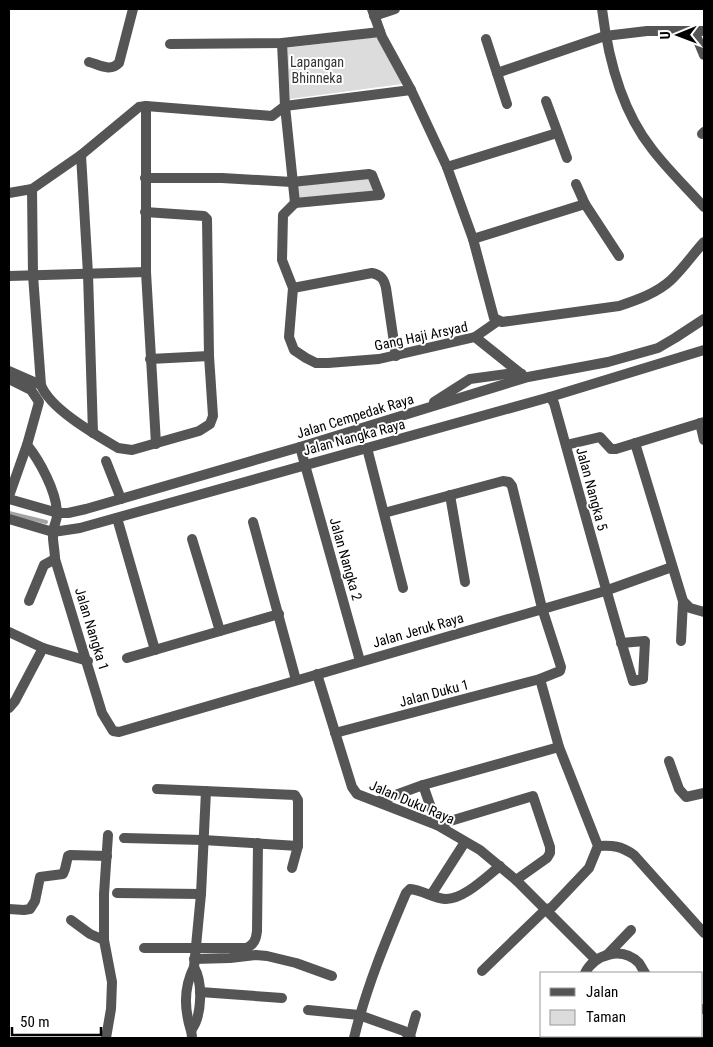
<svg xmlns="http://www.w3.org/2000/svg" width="713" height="1047" viewBox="0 0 713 1047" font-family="'Roboto Condensed',sans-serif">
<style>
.green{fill:#dcdcdc}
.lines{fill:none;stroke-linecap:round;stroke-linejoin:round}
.stream{stroke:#a3a3a3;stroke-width:4}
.minor{stroke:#555;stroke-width:10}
.labels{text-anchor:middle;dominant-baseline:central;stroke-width:4;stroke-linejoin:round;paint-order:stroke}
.park-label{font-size:14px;fill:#333;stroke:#fff}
.street-label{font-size:14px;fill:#000;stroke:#fff}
</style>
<rect width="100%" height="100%" fill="#fff"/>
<g class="green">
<polygon points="377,37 402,84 290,99 286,48"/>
<polygon points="372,175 380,195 295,203 290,182"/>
</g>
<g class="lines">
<polyline class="stream" points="9,513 46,522"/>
<g class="minor">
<path d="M372,9L382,37L411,90L447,167L473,239L494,318L502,322L619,306C637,300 657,293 671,280C683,269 693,254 704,242"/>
<path d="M602,9C608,58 621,110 652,149C668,170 687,188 704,207"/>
<polyline points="374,16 395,9"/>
<polyline points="694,31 704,55"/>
<polyline points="486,39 507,104"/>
<polyline points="282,43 285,106 295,203"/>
<polyline points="170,44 282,43 380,32"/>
<path d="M89,62C100,65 110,72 119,63L133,9"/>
<polyline points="497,73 605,36 647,31 704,31"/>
<polyline points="546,101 567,158"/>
<polyline points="146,106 146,272 156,444"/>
<polyline points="702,134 704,132"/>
<polyline points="81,155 88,274 93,433"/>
<polyline points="447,167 557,133"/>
<polyline points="145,178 222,178 292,182 369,174 372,175 380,195 295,203"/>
<polyline points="576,184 585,204 619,256"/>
<path d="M32,189L33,275L41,385C50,409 96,435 118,448L132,450L199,431L210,424L213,416L209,356L207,219L204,216L145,212"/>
<polyline points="9,193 32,189 81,155 139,107 146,106 272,116 285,106 411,90"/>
<polyline points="295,203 283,215 282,260 293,288 289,337 294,350 306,358 316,363 328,363 379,359 475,337 520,373"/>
<polyline points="473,239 585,204"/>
<polyline points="9,276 146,272"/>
<path d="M293,288L372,273C381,275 384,279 386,288L396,356"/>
<polyline points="475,337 498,321"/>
<polyline points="150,359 209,356"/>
<polyline points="9,371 41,385"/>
<polyline points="9,379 31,390 39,402 27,445 9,496"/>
<path d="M550,397L554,403C580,496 605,589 633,681L643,679L645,641L621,643"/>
<polyline points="434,402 470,379 514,373 522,374"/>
<polyline points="700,423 704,440"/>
<polyline points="635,443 683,601 690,608 704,612"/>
<path d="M27,445C40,461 56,491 57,512C58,519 54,525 53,531C52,540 55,550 55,559L102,713L113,731L119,732L605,591L672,567"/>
<polyline points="566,445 600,437 611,449 616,449 704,422"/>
<polyline points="300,447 360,661"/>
<polyline points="367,448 403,588"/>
<polyline points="106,461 121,499"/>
<polyline points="450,495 465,582"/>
<polyline points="9,499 58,513 68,513 86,509 300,447 528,377 608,362 658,348 675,338 704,319"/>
<polyline points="117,518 155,650"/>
<polyline points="9,519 53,532 80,528 550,397 704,350"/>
<polyline points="253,522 296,680"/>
<polyline points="192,539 220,631"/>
<polyline points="29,601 44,565 55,559"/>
<polyline points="9,632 43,648 88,661"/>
<polyline points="681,641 683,601"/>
<polyline points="127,658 279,614"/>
<polyline points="317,674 352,787 357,794 437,825 480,850 516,880 596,960"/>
<polyline points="9,708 15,701 43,648"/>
<polyline points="335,733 540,679 560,671 561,667 542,608 512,486 509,482 503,481 384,513"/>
<polyline points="669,761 679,789 686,797 704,793"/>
<polyline points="423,785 437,825 533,796 550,847 550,853 547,858 516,880"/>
<polyline points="379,801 423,785 559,747"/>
<polyline points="124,838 203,840 298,846 298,800 295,795 157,789"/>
<path d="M598,846C613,845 621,846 634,855L704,933"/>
<polyline points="292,868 298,846"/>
<polyline points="117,893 201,894"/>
<polyline points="431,895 465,842"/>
<polyline points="9,909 24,910 30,909 35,901 40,877 63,874 65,869 68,856 70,855 107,856"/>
<polyline points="71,920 90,934 104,940"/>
<path d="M144,948H247C254,944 256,940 257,931L258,843"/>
<polyline points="608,954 631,930"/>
<polyline points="194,959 230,958 256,955 267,956 296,963 332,976"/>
<polyline points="482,971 545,910 552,907 589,868 598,846 559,747 540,679"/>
<path d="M585,973C595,954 622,946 639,963C641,966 643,970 645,973"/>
<polyline points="200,992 282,998"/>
<polyline points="702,1009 704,1009"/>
<polyline points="308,1010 359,1015 404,1031 411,1038"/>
<path d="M192,1029C202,1015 203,982 194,967"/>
<polyline points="410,1036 416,1015"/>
<polyline points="106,1038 111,1009 112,982 104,940 104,894 108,835"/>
<path d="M192,1038C192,1031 189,1026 188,1019C184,1001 186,983 194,967L201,894L206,791"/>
<path d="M354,1038C366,988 386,940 406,893L410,889C422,890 433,898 445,899C463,900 486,877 500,866"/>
<polyline points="612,1038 612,1036"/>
<polyline points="634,1038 634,1036"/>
</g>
</g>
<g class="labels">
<g class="park-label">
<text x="317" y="62">Lapangan<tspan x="317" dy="16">Bhinneka</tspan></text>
</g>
<g class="street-label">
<text transform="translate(421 336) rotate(-12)">Gang Haji Arsyad</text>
<text transform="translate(355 416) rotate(-17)">Jalan Cempedak Raya</text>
<text transform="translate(354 437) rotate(-15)">Jalan Nangka Raya</text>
<text transform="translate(592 489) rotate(75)">Jalan Nangka 5</text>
<text transform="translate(346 559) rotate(74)">Jalan Nangka 2</text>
<text transform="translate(92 629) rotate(73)">Jalan Nangka 1</text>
<text transform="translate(418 630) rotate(-16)">Jalan Jeruk Raya</text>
<text transform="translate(434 693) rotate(-15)">Jalan Duku 1</text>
<text transform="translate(412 802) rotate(23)">Jalan Duku Raya</text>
</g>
</g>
<rect width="713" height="1047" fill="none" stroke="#000000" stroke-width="20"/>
<rect x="540" y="972" width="162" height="65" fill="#ffffff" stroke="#999999"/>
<rect x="550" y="988" width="25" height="8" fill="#555555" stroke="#999999"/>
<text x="586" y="997" font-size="15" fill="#000000">Jalan</text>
<rect x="550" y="1010" width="25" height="15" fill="#dcdcdc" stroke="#999999"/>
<text x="586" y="1022" font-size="15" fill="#000000">Taman</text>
<g transform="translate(678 35) rotate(269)" stroke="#ffffff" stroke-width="4" paint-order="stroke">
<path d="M0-4L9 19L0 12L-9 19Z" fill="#000000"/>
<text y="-8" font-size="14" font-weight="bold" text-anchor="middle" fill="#000000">U</text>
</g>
<path d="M12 1027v8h89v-8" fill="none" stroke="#000000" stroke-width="2.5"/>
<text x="20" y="1027" font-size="15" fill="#000000" stroke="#ffffff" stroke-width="4" paint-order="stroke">50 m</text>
</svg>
